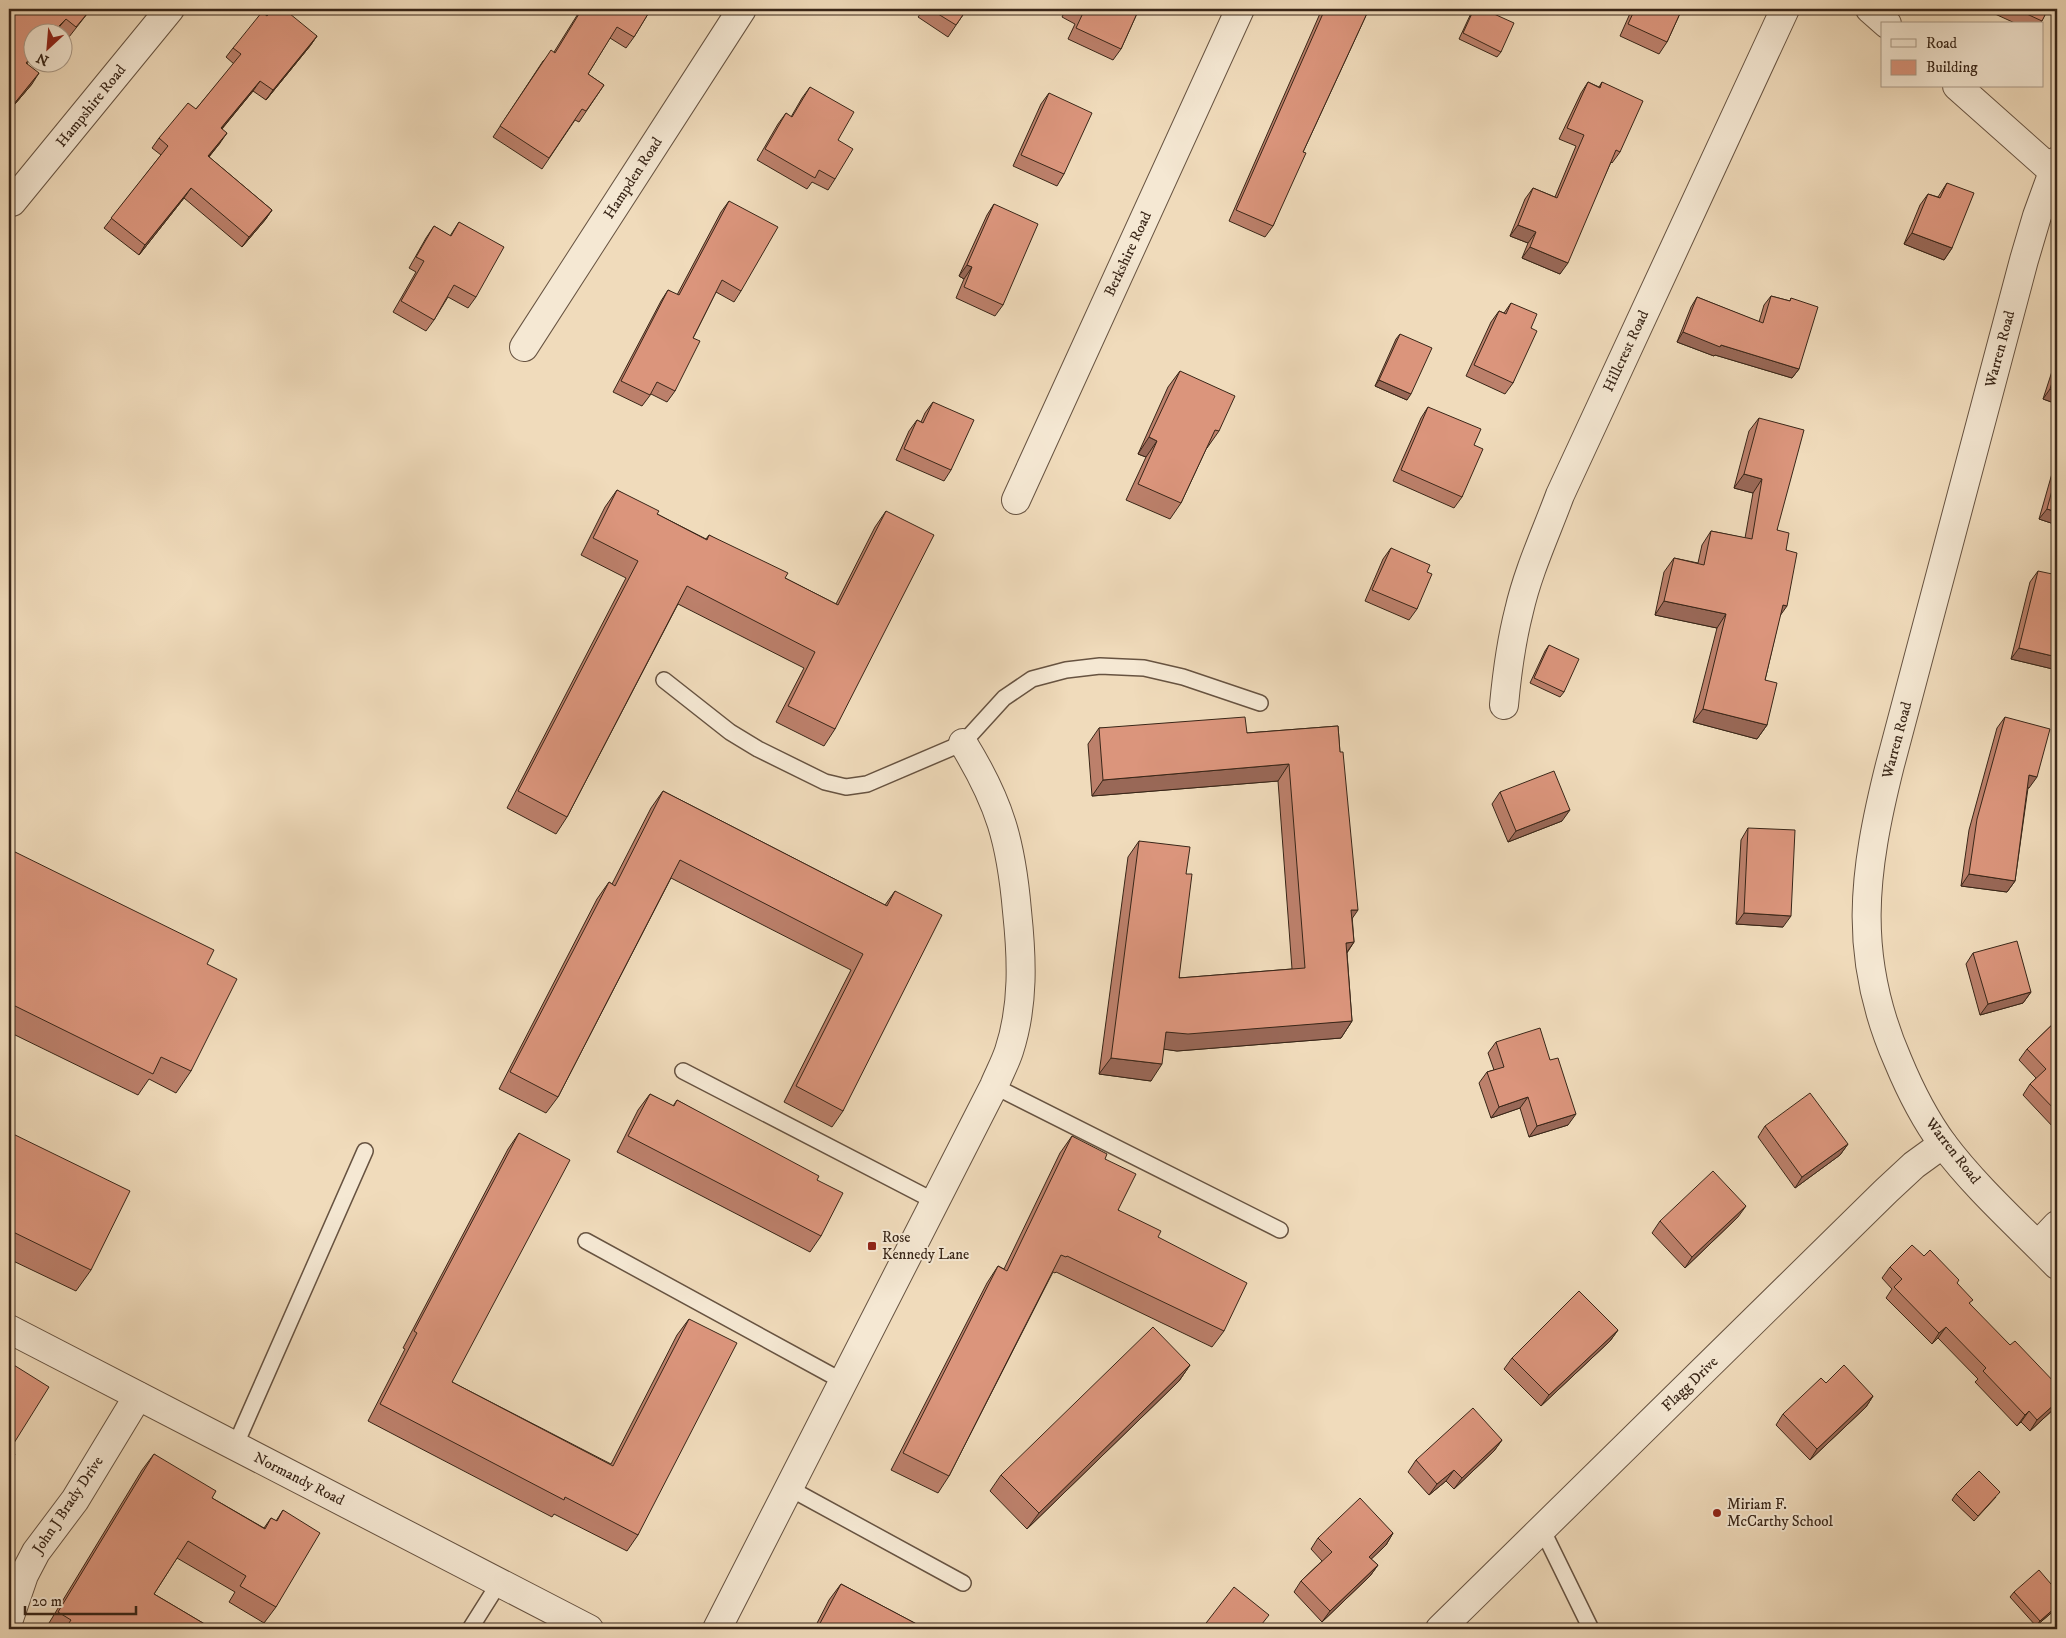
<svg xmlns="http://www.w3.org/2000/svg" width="2066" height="1638" viewBox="0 0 2066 1638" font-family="'IM FELL DW Pica',serif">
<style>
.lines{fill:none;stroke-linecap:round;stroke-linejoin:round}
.service-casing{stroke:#675341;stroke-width:18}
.minor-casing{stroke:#675341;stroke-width:30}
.tertiary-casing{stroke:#675341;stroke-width:30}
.service{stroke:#f5e8d3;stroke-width:15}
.minor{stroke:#f5e8d3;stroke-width:28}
.tertiary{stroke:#f5e8d3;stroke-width:28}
.wall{fill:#bc806b;stroke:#392618}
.shaded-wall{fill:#996857;stroke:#392618}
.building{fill:#db957c;stroke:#392618}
.poi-dot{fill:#8f2418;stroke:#f5e8d3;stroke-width:2}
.labels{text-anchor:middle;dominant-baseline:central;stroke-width:4;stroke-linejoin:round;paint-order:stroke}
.street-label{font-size:15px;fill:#392618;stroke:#f5e8d3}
.poi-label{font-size:15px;fill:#392618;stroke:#f5e8d3;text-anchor:start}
</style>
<rect width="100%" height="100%" fill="#f0dbbb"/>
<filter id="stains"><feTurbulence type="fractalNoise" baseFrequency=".004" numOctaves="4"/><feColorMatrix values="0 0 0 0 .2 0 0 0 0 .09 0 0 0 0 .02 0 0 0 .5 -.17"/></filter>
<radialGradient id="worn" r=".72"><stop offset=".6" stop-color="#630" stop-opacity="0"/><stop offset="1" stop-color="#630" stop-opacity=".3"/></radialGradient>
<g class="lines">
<g class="service-casing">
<g id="service">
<polyline points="664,680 730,732 758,749 825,782 846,787 867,784 963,743 1004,698 1032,679 1066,670 1100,666 1144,668 1183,677 1260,703"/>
<polyline points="683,1071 936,1202"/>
<polyline points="994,1086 1280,1230"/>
<polyline points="586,1241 844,1382"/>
<polyline points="235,1446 365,1151"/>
<polyline points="789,1488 963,1583"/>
<polyline points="1542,1529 1591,1629"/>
<polyline points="470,1629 499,1583"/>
</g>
</g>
<g class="minor-casing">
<g id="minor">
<polyline points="1870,9 1887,24"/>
<polyline points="1957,86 2057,175"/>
<polyline points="12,202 170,9"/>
<polyline points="524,347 742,9"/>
<polyline points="1016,500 1240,9"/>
<path d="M1504,705C1507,673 1511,642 1519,611C1528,571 1546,533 1560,495L1785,9"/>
<polyline points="2038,1245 2057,1225"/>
<polyline points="9,1329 589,1629"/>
<polyline points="9,1619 24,1575 36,1552 75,1500 138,1396"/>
<path d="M717,1629L994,1086C999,1074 1005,1063 1009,1051C1024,1005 1022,958 1017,911C1011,842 1000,803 963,743"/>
<polyline points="1440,1629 1886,1191 1914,1165 1943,1144"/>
</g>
</g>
<g class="tertiary-casing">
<path id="tertiary" d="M2057,161L2037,216L2024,260L1890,765C1863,873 1852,956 1898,1061C1910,1090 1924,1118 1943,1144C1976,1188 2019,1226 2057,1265"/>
</g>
<use href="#service" class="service"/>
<use href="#minor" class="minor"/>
<use href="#tertiary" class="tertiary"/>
</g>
<g class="wall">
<polygon points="9,9 87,14 69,37 58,29 55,32 32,32 27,64 32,84 9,111"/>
<polygon points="581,9 592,10 593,9 651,9 634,37 626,48 610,38 588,74 604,85 579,122 575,120 542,169 493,137 543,61 554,52"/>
<polygon points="924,9 967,9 948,37 918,17"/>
<polygon points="1066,9 1139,9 1121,49 1113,60 1068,39 1075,24 1062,17"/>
<polygon points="1322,9 1369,9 1303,152 1273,226 1265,237 1229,221"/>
<polygon points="1473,9 1483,9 1501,52 1497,57 1459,39"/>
<polygon points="1632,9 1682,9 1667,42 1659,54 1620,36"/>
<polygon points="1984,9 2048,9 2040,24 2017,24"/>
<polygon points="267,16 317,36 310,46 266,100 253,91 222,129 220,143 209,157 272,210 265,220 242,247 184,198 139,255 104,228 161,155 152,148 159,138 196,109 234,64 226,57 233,48"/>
<polygon points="1588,82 1599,87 1602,82 1620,152 1612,163 1611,162 1560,274 1522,258 1528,243 1510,236 1525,199 1533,188 1555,197 1576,146 1559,139 1581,93"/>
<polygon points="810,87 838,140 835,179 828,190 812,182 807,189 757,160 778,124 786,113 791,117 802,98"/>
<polygon points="1049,93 1064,174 1057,186 1013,166 1041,104"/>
<polygon points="1947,183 1952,248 1944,260 1904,244 1920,205 1928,194 1938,197"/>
<polygon points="729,201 741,291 734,302 716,292 693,338 675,391 667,402 651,394 642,406 613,392 661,301 668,290 677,295 721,212"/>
<polygon points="994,204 1003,305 995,316 956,298 964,279 959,276 987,215"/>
<polygon points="459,222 476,297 468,308 448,297 434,320 426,331 393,312 416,272 409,268 426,238 434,226 450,236"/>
<polygon points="1771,296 1790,301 1791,298 1799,369 1792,378 1715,355 1714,356 1677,342 1691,307 1697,297 1759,322 1764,305"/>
<polygon points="1511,303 1531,328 1513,383 1505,394 1466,376 1491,322 1499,311 1504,313"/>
<polygon points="1400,334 1407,400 1375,386 1396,339"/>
<polygon points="2057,356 2057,404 2043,399"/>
<polygon points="1180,371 1219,431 1207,448 1207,447 1181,503 1170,519 1126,500 1146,457 1138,454 1168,387"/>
<polygon points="933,402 951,470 944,481 896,460 909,431 917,420 921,422 925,413"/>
<polygon points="1428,407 1474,445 1462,497 1454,508 1393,481 1421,418"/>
<polygon points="1759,418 1777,530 1786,550 1780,615 1765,680 1767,725 1757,739 1693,722 1717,628 1655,615 1664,572 1674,558 1698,563 1702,545 1711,531 1745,538 1753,493 1734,488 1749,431"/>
<polygon points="2057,456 2057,525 2039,519"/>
<polygon points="617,490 657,514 706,539 709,535 785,578 836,604 875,527 886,511 835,729 824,746 776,722 804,668 678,604 567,817 556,834 507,808 626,578 581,555 605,507"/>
<polygon points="1391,548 1427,572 1417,609 1409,620 1365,601 1383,559"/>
<polygon points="2038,571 2057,670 2011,659 2030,582"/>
<polygon points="1549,645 1564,692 1560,697 1530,683 1545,651"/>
<polygon points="2005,717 2029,788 2028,788 2015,881 2007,892 1961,886 1969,830 1997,728"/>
<polygon points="1338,726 1354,942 1347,953 1352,1021 1341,1038 1177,1051 1164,1049 1151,1081 1099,1074 1128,857 1139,841 1186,874 1179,978 1292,969 1278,781 1092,796 1088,744 1099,728 1247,733"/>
<polygon points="663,791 885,905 895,891 843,1111 832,1127 784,1102 851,970 671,878 558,1097 546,1113 499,1089 597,899 609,882 612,884 651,808"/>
<polygon points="1500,792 1562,821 1508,842 1492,804"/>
<polygon points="1748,828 1783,927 1736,924 1741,840"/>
<polygon points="9,849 207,964 191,1071 176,1093 149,1079 138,1095 9,1032"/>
<polygon points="1973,953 2031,992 2023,1003 1980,1015 1966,964"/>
<polygon points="2057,1020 2057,1125 2054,1128 2023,1095 2030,1084 2036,1078 2019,1060 2027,1049"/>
<polygon points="1496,1042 1568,1125 1529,1137 1520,1108 1491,1118 1479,1083 1487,1072 1494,1070 1488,1053"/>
<polygon points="650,1094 673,1106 677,1100 817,1180 821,1236 810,1252 617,1152 638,1110"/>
<polygon points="1765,1126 1848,1144 1840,1155 1795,1188 1758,1137"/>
<polygon points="9,1132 91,1270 76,1291 9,1259"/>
<polygon points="519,1133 452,1382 611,1464 677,1335 689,1319 638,1535 627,1551 554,1514 552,1517 368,1421 405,1349 403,1348 508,1149"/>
<polygon points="1072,1136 1105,1159 1118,1210 1158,1237 1224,1331 1212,1347 1056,1272 1055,1273 1053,1272 949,1476 938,1493 891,1470 987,1283 998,1266 1004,1269 1060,1153"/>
<polygon points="1738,1217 1685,1268 1652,1233 1660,1221"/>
<polygon points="1924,1256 1957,1283 1970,1304 2057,1406 2030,1431 2021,1422 2017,1426 1975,1382 1978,1379 1938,1338 1932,1344 1886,1298 1892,1289 1882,1278 1890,1267"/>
<polygon points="1618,1330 1610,1341 1541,1406 1504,1369 1512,1358"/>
<polygon points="1190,1365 1179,1381 1027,1529 990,1491 1001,1475"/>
<polygon points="1826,1383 1873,1396 1866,1407 1810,1460 1776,1425 1783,1414"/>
<polygon points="1502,1440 1494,1451 1454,1489 1446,1481 1429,1495 1408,1472 1416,1460"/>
<polygon points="154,1454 212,1498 264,1528 271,1518 276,1521 283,1510 276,1607 264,1623 229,1602 235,1592 177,1558 154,1594 213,1629 48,1629 46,1628 142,1470"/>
<polygon points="1956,1494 1996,1497 1974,1521 1952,1500"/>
<polygon points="1393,1533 1386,1545 1371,1559 1378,1565 1370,1576 1322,1622 1294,1592 1301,1581 1322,1561 1311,1549 1318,1538"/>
<polygon points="841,1584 926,1629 814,1629 829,1600"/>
<polygon points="2014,1592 2057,1608 2036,1626 2010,1597"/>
</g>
<g class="shaded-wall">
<polygon points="66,19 55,32 53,32"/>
<polygon points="317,36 310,46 266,100 273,90"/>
<polygon points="32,56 32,58 19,73 26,63"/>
<polygon points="39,73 32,84 9,111 9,110"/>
<polygon points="260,81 253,91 214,138 221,128"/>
<polygon points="227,133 220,143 201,166 208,156"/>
<polygon points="191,188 184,198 139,255 145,245"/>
<polygon points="272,210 265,220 242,247 249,237"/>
<polygon points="1518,225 1536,232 1528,243 1510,236"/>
<polygon points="1912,233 1952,248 1944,260 1904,244"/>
<polygon points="1530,247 1568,263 1560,274 1522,258"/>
<polygon points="967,265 972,267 964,279 959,276"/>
<polygon points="1683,332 1721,345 1799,369 1792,378 1715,355 1714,356 1677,342"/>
<polygon points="1379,380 1411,394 1407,400 1375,386"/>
<polygon points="2050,389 2057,391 2057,404 2043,399"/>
<polygon points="1149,437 1157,441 1146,457 1138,454"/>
<polygon points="1744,474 1762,479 1753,493 1734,488"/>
<polygon points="2047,509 2057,512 2057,525 2039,519"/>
<polygon points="1664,601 1726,614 1717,628 1655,615"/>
<polygon points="1783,605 1787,606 1777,620"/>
<polygon points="2019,648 2057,657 2057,670 2011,659"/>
<polygon points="1703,709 1767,725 1757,739 1693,722"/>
<polygon points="1289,764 1278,781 1092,796 1103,780"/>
<polygon points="2029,775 2037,777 2029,788 2022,786"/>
<polygon points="1570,810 1562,821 1508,842 1516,831"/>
<polygon points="1969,874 2015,881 2007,892 1961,886"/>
<polygon points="1351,910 1358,910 1347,926"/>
<polygon points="1744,913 1791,916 1783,927 1736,924"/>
<polygon points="1354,942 1342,959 1346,943"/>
<polygon points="2031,992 2023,1003 1980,1015 1988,1004"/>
<polygon points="1352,1021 1341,1038 1177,1051 1155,1048 1166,1032"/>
<polygon points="1111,1058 1162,1064 1151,1081 1099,1074"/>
<polygon points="1528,1097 1520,1108 1491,1118 1499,1107"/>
<polygon points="1576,1114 1568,1125 1529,1137 1537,1126"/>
<polygon points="1848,1144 1840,1155 1795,1188 1802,1177"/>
<polygon points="1746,1206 1738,1217 1685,1268 1692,1257"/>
<polygon points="1946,1327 1938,1338 1932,1344 1939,1333"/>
<polygon points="1618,1330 1610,1341 1541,1406 1549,1395"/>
<polygon points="1190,1365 1179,1381 1027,1529 1039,1513"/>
<polygon points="1873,1396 1866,1407 1810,1460 1817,1449"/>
<polygon points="2057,1402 2057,1406 2030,1431 2037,1420"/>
<polygon points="2029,1411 2021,1422 2017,1426 2025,1415"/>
<polygon points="1502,1440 1494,1451 1454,1489 1462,1478"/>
<polygon points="1454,1470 1446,1481 1429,1495 1437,1484"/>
<polygon points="1393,1533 1386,1545 1362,1568 1369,1557"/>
<polygon points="1378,1565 1370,1576 1322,1622 1330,1611"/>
<polygon points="2057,1606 2057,1608 2036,1626 2040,1621"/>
</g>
<g class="building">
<polygon points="9,9 91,9 76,27 66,19 53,32 32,32 32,56 26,63 39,73 9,110"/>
<polygon points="273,9 284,9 317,36 273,90 260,81 221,128 227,133 208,156 272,210 249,237 191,188 145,245 111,218 168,146 159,138 188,103 196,109 241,54 233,48 262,12 267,16"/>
<polygon points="582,9 591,9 593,10 594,9 651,9 634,37 617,27 588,74 604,85 586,111 582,109 549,158 500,126 551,50 555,53"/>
<polygon points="930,9 967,9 956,25"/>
<polygon points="1075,9 1139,9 1121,49 1076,28 1083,13"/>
<polygon points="1325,9 1369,9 1303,152 1306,153 1273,226 1236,210"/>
<polygon points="1474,9 1483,9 1514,23 1501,52 1463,33"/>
<polygon points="1635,9 1682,9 1667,42 1628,24"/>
<polygon points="2016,9 2048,9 2042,21"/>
<polygon points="1588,82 1600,88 1602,82 1643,101 1620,152 1616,150 1568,263 1530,247 1536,232 1518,225 1533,188 1557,198 1584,135 1567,128"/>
<polygon points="810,87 854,112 838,140 853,149 835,179 819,170 815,178 765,149 786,113 792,117"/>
<polygon points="1049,93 1092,113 1064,174 1021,155"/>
<polygon points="1947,183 1974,193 1952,248 1912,233 1928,194 1940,198"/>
<polygon points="729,201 778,227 741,291 722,280 693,338 700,341 675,391 657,382 650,395 621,381 668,290 679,295"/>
<polygon points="994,204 1038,224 1003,305 964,287 972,267 967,265"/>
<polygon points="459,222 504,247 476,297 454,285 434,320 401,301 424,261 416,257 434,226 451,236"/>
<polygon points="1771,296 1790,301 1791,298 1818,307 1799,369 1721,345 1720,347 1683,332 1697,297 1763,323"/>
<polygon points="1511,303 1537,314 1531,328 1537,331 1513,383 1474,365 1499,311 1506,314"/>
<polygon points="1400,334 1432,348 1411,394 1379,380"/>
<polygon points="2057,367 2057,391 2050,389"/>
<polygon points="1180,371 1235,396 1219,431 1215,430 1181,503 1138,484 1157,441 1149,437"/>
<polygon points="933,402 974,420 951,470 904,449 917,420 923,423"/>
<polygon points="1428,407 1481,429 1474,445 1483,449 1462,497 1401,470"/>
<polygon points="1759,418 1804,430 1777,530 1789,533 1786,550 1797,553 1787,606 1783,605 1765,680 1777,683 1767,725 1703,709 1726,614 1664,601 1674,558 1704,565 1711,531 1752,539 1762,479 1744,474"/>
<polygon points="2057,472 2057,512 2047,509"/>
<polygon points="617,490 659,511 657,514 707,540 709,535 788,573 785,578 838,605 886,511 934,535 835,729 788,706 815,652 687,586 567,817 518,791 638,561 593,538"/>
<polygon points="1391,548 1430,565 1427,572 1432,574 1417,609 1372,590"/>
<polygon points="2038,571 2057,575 2057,657 2019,648"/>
<polygon points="1549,645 1579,659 1564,692 1534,678"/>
<polygon points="1245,717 1247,733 1338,726 1340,752 1343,752 1358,910 1351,910 1354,942 1346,943 1352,1021 1188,1034 1166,1032 1162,1064 1111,1058 1139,841 1190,847 1186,874 1192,874 1179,978 1305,968 1289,764 1103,780 1099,728"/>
<polygon points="2005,717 2050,729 2037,777 2029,775 2015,881 1969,874 1977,819"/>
<polygon points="1554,771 1570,810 1516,831 1500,792"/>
<polygon points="663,791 887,906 895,891 942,915 843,1111 796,1086 863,954 680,860 558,1097 510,1072 609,882 615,886"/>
<polygon points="1748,828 1795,830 1791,916 1744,913"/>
<polygon points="9,849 214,950 207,964 237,979 191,1071 161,1057 153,1074 9,1003"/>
<polygon points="2017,941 2031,992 1988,1004 1973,953"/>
<polygon points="2057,1020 2057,1112 2030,1084 2046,1069 2027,1049"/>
<polygon points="1540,1028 1550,1060 1558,1058 1576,1114 1537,1126 1528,1097 1499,1107 1487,1072 1504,1067 1496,1042"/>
<polygon points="1810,1093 1848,1144 1802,1177 1765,1126"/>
<polygon points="650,1094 674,1106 677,1100 819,1176 817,1180 843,1193 821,1236 628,1136"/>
<polygon points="9,1132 130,1191 91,1270 9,1230"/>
<polygon points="519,1133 570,1160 452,1382 613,1466 689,1319 737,1343 638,1535 565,1497 564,1500 380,1404 417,1333 414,1331"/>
<polygon points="1072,1136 1107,1154 1105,1159 1136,1174 1118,1210 1161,1231 1158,1237 1247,1283 1224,1331 1067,1256 1066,1257 1061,1255 949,1476 903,1453 998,1266 1007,1271"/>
<polygon points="1713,1171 1746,1206 1692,1257 1660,1221"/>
<polygon points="1912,1245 1924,1256 1930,1250 1959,1280 1957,1283 1973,1300 1969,1303 2010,1345 2015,1341 2057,1385 2057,1402 2037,1420 2029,1411 2025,1415 1983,1371 1986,1368 1946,1327 1939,1333 1894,1287 1902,1279 1890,1267"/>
<polygon points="1579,1291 1618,1330 1549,1395 1512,1358"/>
<polygon points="1153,1327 1190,1365 1039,1513 1001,1475"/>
<polygon points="9,1362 49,1387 9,1451 15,1454 9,1464"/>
<polygon points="1844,1365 1873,1396 1817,1449 1783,1414 1821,1378 1826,1383"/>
<polygon points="1473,1408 1502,1440 1462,1478 1454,1470 1437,1484 1416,1460"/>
<polygon points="154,1454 216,1491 212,1498 265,1529 271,1518 277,1521 283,1510 320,1533 276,1607 240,1586 246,1576 188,1541 154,1594 213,1629 65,1629 71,1620 58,1612"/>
<polygon points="1979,1471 2000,1492 1978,1516 1956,1494"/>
<polygon points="1360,1498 1393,1533 1369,1557 1378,1565 1330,1611 1301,1581 1332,1552 1318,1538"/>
<polygon points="2039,1570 2057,1591 2057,1606 2040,1621 2014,1592"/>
<polygon points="841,1584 926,1629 817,1629"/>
<polygon points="1234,1587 1269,1615 1258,1629 1207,1629 1203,1627"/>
</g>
<g class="poi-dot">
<rect x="867" y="1241" width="10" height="10" rx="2.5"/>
<circle cx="1717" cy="1513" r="5"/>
</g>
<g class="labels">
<g class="street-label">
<text transform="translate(91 106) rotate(-51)">Hampshire Road</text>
<text transform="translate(633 178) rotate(-57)">Hampden Road</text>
<text transform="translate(1128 254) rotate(-65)">Berkshire Road</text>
<text transform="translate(2000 349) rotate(-75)">Warren Road</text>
<text transform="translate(1626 351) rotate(-65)">Hillcrest Road</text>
<text transform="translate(1897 740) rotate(-75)">Warren Road</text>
<text transform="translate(1953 1151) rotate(52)">Warren Road</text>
<text transform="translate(1690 1384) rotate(-44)">Flagg Drive</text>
<text transform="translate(299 1479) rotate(27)">Normandy Road</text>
<text transform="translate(68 1505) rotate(-56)">John J Brady Drive</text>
</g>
<g class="poi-label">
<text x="882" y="1237">Rose<tspan x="882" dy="17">Kennedy Lane</tspan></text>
<text x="1727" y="1504">Miriam F.<tspan x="1727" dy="17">McCarthy School</tspan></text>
</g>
</g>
<rect width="2066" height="1638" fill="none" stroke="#f0dbbb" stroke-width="30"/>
<rect x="10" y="10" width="2046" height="1618" fill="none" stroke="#392618" stroke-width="2.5"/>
<rect x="15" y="15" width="2036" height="1608" fill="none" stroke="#392618"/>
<rect x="1881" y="22" width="162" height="65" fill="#f5e8d3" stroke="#aa9a88"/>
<rect x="1891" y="39" width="25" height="8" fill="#f5e8d3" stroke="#aa9a88"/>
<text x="1926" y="48" font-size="15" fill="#392618">Road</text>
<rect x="1891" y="60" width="25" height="15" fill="#db957c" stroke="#aa9a88"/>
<text x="1926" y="72" font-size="15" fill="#392618">Building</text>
<g transform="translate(48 48) rotate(206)"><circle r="24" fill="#f5e8d3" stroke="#aa9a88"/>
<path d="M0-4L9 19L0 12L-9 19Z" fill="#8f2418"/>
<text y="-8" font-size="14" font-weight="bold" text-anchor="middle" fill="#392618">N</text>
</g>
<path d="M25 1606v8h111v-8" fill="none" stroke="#392618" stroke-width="2.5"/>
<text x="32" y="1606" font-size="15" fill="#392618" stroke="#f5e8d3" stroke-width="4" paint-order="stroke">20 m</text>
<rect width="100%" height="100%" filter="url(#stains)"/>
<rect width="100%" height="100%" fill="url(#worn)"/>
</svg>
